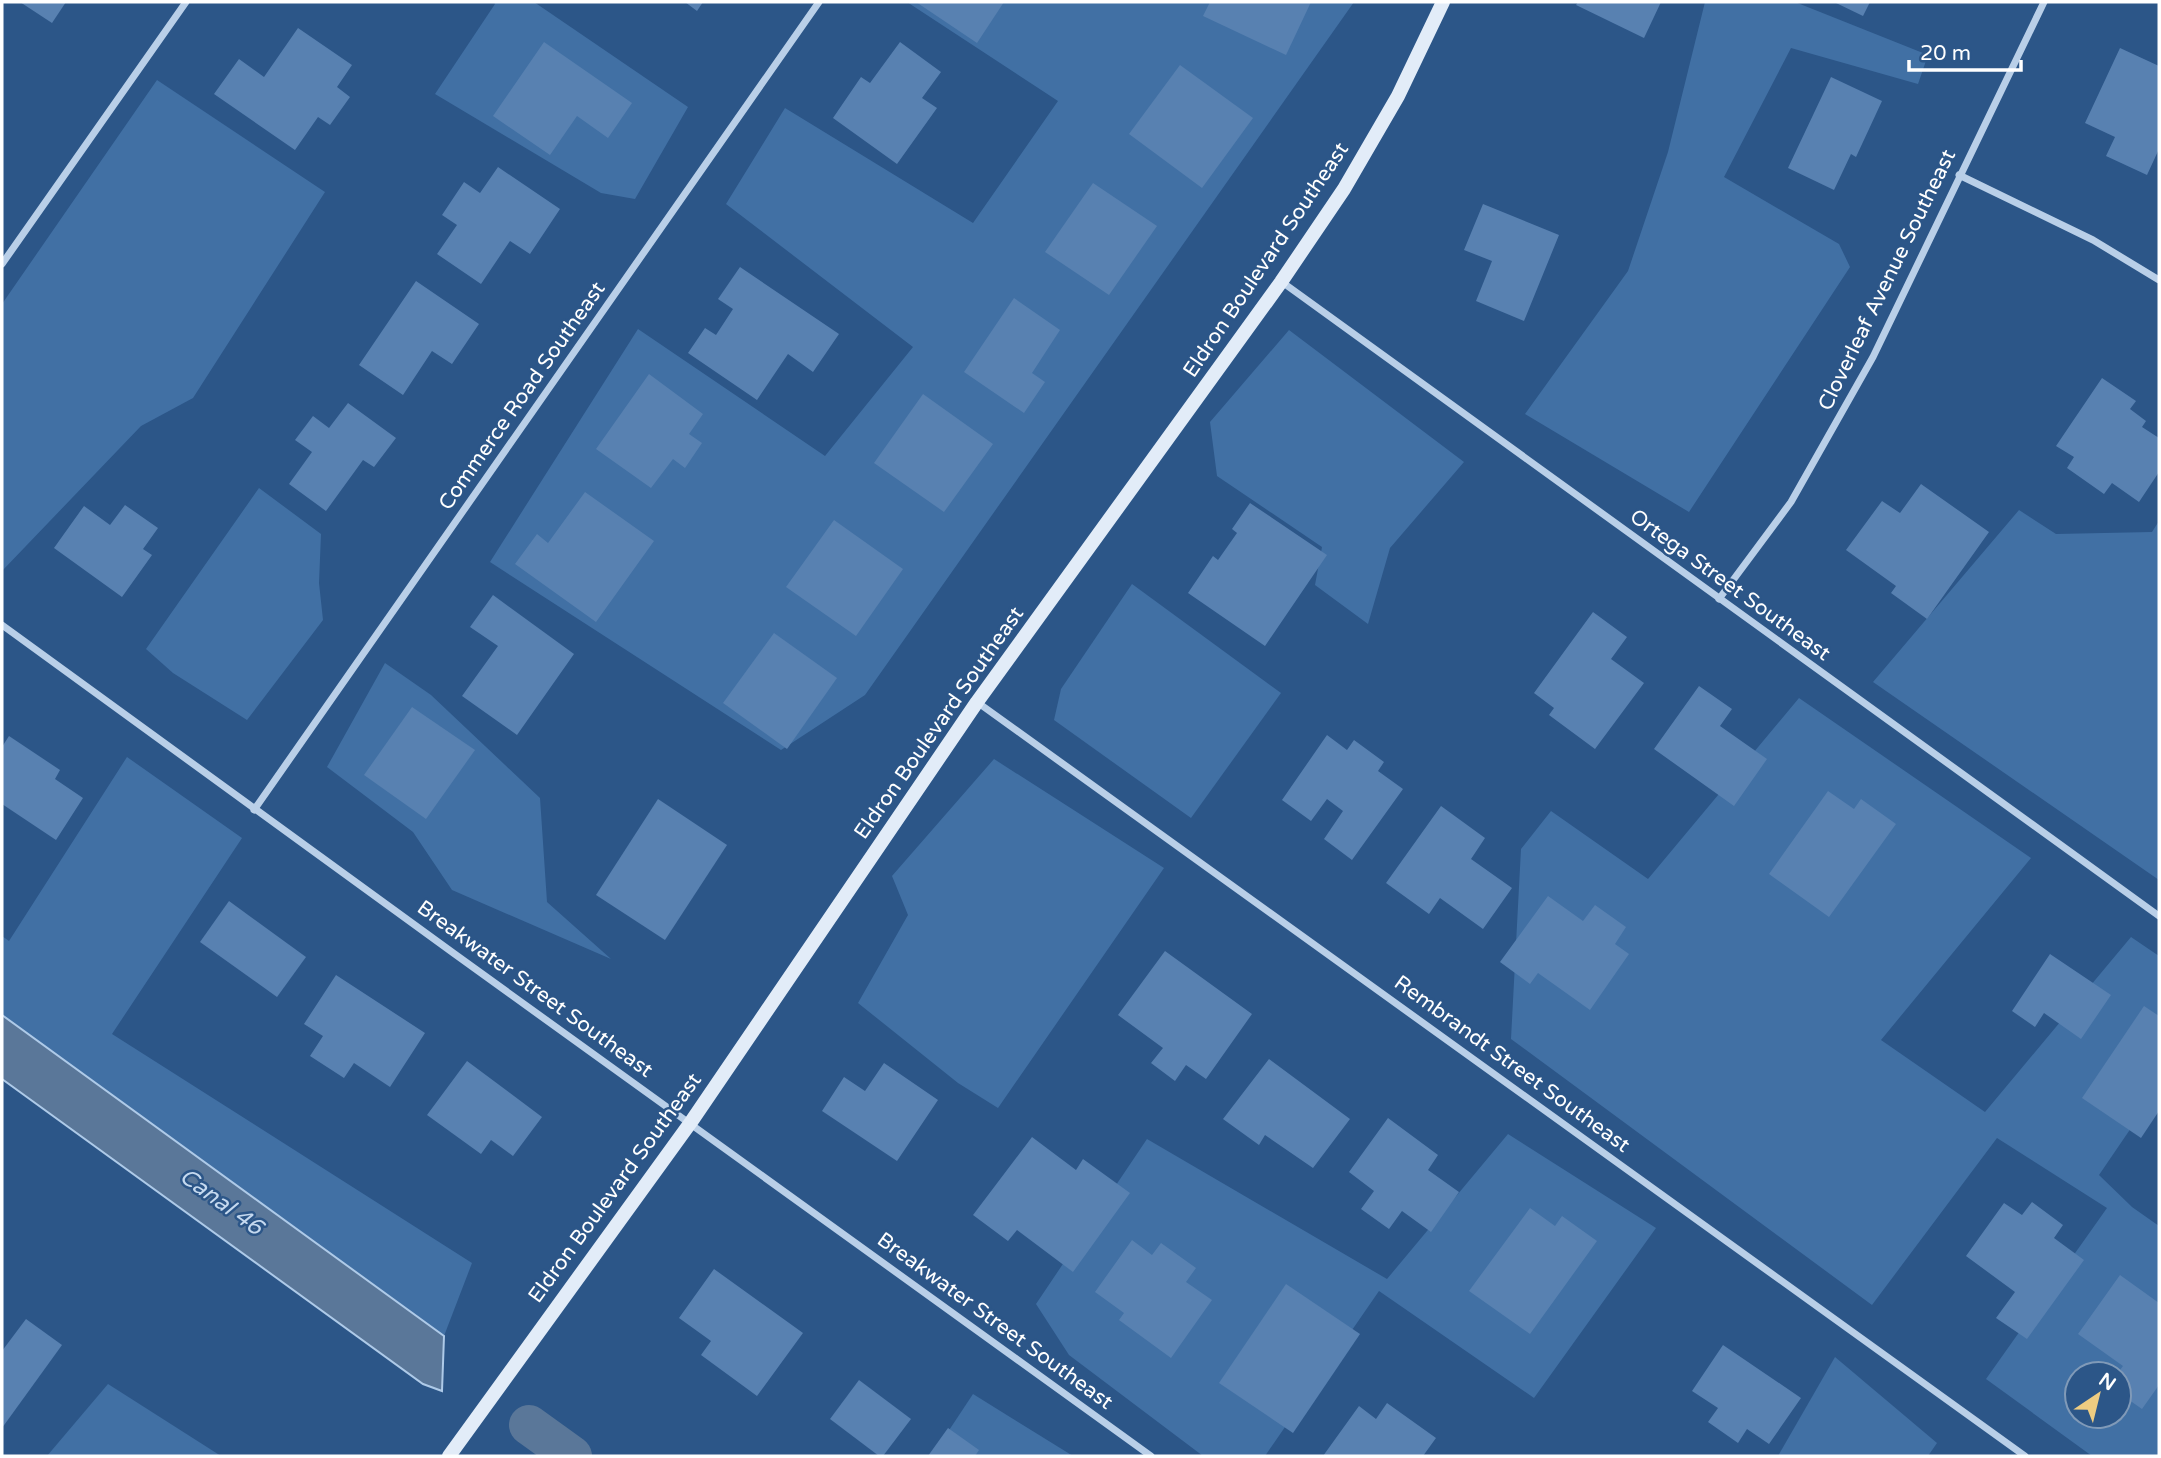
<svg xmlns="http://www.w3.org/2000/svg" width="2161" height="1458" viewBox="0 0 2161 1458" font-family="'Varela Round',sans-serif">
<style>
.green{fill:#4170a4;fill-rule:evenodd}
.water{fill:#5a7799;stroke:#aecae8;stroke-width:2}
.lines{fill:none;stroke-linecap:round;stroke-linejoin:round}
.canal{stroke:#5a7799;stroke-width:40}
.building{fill:#5881b1}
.street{stroke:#b9cfe8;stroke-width:7}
.secondary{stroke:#e2ecf8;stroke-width:14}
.labels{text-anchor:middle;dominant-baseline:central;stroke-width:5;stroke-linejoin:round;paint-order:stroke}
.street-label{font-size:21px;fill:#fff;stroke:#2c5688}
.water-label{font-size:23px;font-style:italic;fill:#c5d9ef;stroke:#2c5688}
</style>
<rect width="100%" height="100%" fill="#2c5688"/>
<g class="green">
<polygon points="494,2 534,2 688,107 635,199 601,193 435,94 495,4"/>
<polygon points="907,2 1354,2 865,695 781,750 490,562 638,329 825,456 913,347 726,204 785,108 973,223 1058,101"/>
<polygon points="1705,2 1795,2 1928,55 1918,84 1791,48 1724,177 1839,244 1850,267 1689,512 1525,414 1628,271 1668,152"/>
<polygon points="157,80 325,192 193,398 141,426 2,571 2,304"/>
<polygon points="1289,330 1464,462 1390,548 1368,624 1315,585 1322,547 1217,476 1210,422"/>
<polygon points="259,488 321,534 319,583 323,620 247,720 173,673 146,649"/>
<polygon points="2019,510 2056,534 2152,532 2159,521 2159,880 1873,682"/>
<polygon points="1132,584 1281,693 1191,818 1054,720 1061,689"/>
<polygon points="385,663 431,695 540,798 547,902 611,959 452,890 413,832 327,767"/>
<path d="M1799,698L2031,858L1881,1040L1985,1112L2131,937L2159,956V1087L2099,1175L2132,1207L2159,1226V1456H2092L1986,1379L2107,1208L1997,1138L1872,1305L1511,1039L1521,849L1551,811L1648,879ZM2077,1374H2119V1416H2077Z"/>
<polygon points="127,757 242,838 112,1034 472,1263 444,1336 2,1015 2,936 9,941"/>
<polygon points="994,759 1164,868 998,1108 958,1083 858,1003 908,915 892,876"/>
<polygon points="1508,1134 1656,1228 1534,1398 1379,1291 1265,1456 1203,1456 1069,1355 1036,1304 1147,1139 1387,1279"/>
<polygon points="1835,1357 1937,1443 1928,1456 1778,1456"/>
<polygon points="108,1384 221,1456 47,1456"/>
<polygon points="973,1394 1073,1456 932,1456"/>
</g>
<polygon class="water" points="2,1015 444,1336 442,1391 423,1384 2,1079"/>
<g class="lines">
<polyline class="canal" points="529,1425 572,1456"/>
</g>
<g class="building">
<polygon points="20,2 66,2 52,23"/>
<polygon points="685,2 703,2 697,11"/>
<polygon points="916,2 1004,2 977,43"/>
<polygon points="1210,2 1311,2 1286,55 1203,16"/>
<polygon points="1578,2 1661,2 1644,38 1576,5"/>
<polygon points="1834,2 1870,2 1863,16"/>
<polygon points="298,28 352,65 337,87 350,97 330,125 318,117 295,150 214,94 239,59 264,77"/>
<polygon points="544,42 632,103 608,138 577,116 550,155 493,116"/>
<polygon points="900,42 941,72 922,98 937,108 897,164 833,118 861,77 870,83"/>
<polygon points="2120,48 2159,66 2159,149 2147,175 2106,156 2115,137 2085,123"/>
<polygon points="1180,65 1253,118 1202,188 1129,134"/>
<polygon points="1831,77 1882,101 1856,157 1851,154 1834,190 1788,168"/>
<polygon points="498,167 560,209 530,254 510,241 481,284 437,254 457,225 442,215 464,182 480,193"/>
<polygon points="1093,183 1157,226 1109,295 1045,252"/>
<polygon points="1483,204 1559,235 1524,321 1476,301 1492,261 1464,250"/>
<polygon points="740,267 839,334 813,372 788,354 757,400 688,353 705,328 716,335 733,309 718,299"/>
<polygon points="416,281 479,324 452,364 432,351 403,395 359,365"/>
<polygon points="1014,298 1060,330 1032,373 1045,382 1024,413 964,372"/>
<polygon points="649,374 703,414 689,434 702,443 685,468 673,459 651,488 596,449"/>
<polygon points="2102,378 2136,401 2130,409 2146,421 2142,427 2159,438 2159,472 2139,502 2112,483 2104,494 2067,468 2074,457 2056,446"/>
<polygon points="923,394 993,444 944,512 874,463"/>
<polygon points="348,403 396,438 374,467 363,460 326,511 289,484 312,452 295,440 313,416 329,428"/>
<polygon points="1921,484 1989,532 1927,619 1891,593 1896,586 1846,550 1882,501 1900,513"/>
<polygon points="585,492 654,541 596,622 515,564 537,534 548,543"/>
<polygon points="1250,503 1327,555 1265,646 1188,593 1213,556 1218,560 1237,533 1232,529"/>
<polygon points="125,505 158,528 143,549 152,555 122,597 54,548 84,506 110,525"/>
<polygon points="834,520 903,569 856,636 786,587"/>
<polygon points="493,595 574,654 517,735 462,696 498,646 470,627"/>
<polygon points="1593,612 1627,637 1611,659 1644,683 1595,749 1549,715 1554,708 1534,693"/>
<polygon points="774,633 837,678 787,749 723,703"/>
<polygon points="1699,686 1732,709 1720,726 1767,759 1734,806 1654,749"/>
<polygon points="412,707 475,750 426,819 364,775"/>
<polygon points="1327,735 1347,750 1354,740 1384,762 1378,771 1403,789 1352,860 1324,839 1343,811 1327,799 1311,821 1282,800"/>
<polygon points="9,736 60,770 55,779 83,798 56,840 2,804 2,747"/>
<polygon points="1828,791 1854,809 1861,799 1896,824 1829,917 1769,874"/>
<polygon points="658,799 727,845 665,940 596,895"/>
<polygon points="1441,806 1485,838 1471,859 1512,888 1483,929 1440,898 1429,914 1386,883"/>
<polygon points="1548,896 1583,921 1595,905 1626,927 1615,944 1629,954 1590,1010 1538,973 1530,984 1500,962"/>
<polygon points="229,901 306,957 277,997 200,942"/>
<polygon points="1165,951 1252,1014 1206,1079 1186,1065 1175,1081 1151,1063 1163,1048 1118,1015"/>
<polygon points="2050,954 2111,995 2081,1039 2044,1013 2035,1027 2012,1011"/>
<polygon points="336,975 425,1033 390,1087 354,1063 344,1078 310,1056 323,1036 304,1024"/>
<polygon points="2144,1006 2159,1016 2159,1111 2141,1138 2082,1098"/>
<polygon points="1269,1059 1350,1119 1313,1168 1265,1135 1259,1145 1223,1119"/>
<polygon points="467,1061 542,1117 513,1156 491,1140 481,1154 427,1115"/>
<polygon points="884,1063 938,1100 897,1161 822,1111 844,1077 865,1091"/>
<polygon points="1388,1118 1438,1155 1428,1170 1459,1192 1431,1232 1402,1211 1389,1229 1361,1209 1374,1191 1349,1172"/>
<polygon points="1032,1137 1076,1170 1083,1159 1130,1193 1073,1272 1017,1230 1008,1241 973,1215"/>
<polygon points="2032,1202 2063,1225 2054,1238 2084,1260 2027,1339 1996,1318 2015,1292 1966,1256 2004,1203 2022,1215"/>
<polygon points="1530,1208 1555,1226 1562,1216 1597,1241 1530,1334 1469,1291"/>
<polygon points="1132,1240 1152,1255 1161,1243 1196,1268 1186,1282 1212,1300 1171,1358 1119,1320 1124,1313 1095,1292"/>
<polygon points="714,1269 803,1333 757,1396 701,1355 711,1341 679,1318"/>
<polygon points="2120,1275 2159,1303 2159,1385 2142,1409 2119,1393 2117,1374 2123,1366 2078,1334"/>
<polygon points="1286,1284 1360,1334 1293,1433 1219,1383"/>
<polygon points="26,1319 62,1345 2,1428 2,1351"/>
<polygon points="1723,1345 1801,1398 1769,1444 1747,1429 1738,1443 1708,1422 1718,1408 1692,1391"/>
<polygon points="859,1380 911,1419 883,1456 879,1456 830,1419"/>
<polygon points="1387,1403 1436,1438 1423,1456 1323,1456 1359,1406 1376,1419"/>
<polygon points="948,1428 979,1450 975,1456 928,1456"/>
</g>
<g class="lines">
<g class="street">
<polyline points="1959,175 2093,240 2159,280"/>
<polyline points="2,264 186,2"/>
<polyline points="1282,282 2159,916"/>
<polyline points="1719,599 1791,502 1873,357 2044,2"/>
<path d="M2,625C383,905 768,1178 1151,1456"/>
<polyline points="977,702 2025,1456"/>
<polyline points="254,810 819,2"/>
</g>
<polyline class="secondary" points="449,1456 691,1122 977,702 1281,282 1344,189 1398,96 1443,2"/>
</g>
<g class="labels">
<g class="street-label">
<text transform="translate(1266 260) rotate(-56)">Eldron Boulevard Southeast</text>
<text transform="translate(1887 280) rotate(-64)">Cloverleaf Avenue Southeast</text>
<text transform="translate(522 396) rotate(-55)">Commerce Road Southeast</text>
<text transform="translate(1730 585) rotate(36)">Ortega Street Southeast</text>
<text transform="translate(939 723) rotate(-55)">Eldron Boulevard Southeast</text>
<text transform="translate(535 989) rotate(36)">Breakwater Street Southeast</text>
<text transform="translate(1512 1064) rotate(36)">Rembrandt Street Southeast</text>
<text transform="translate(615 1188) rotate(-54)">Eldron Boulevard Southeast</text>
<text transform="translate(995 1321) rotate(36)">Breakwater Street Southeast</text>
</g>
<g class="water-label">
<text transform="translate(221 1202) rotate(36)">Canal 46</text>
</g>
</g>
<rect width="2161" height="1458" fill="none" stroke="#ffffff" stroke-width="7"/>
<g transform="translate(2098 1395) rotate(35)"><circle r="33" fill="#2c5688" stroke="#809ab8" stroke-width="2"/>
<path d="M0-5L12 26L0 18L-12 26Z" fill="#eecc81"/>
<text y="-10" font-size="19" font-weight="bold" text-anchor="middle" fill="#ffffff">N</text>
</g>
<path d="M1909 60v10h112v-10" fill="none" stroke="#ffffff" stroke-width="3.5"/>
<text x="1920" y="60" font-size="21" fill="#ffffff" stroke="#2c5688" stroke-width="5" paint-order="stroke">20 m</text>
</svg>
